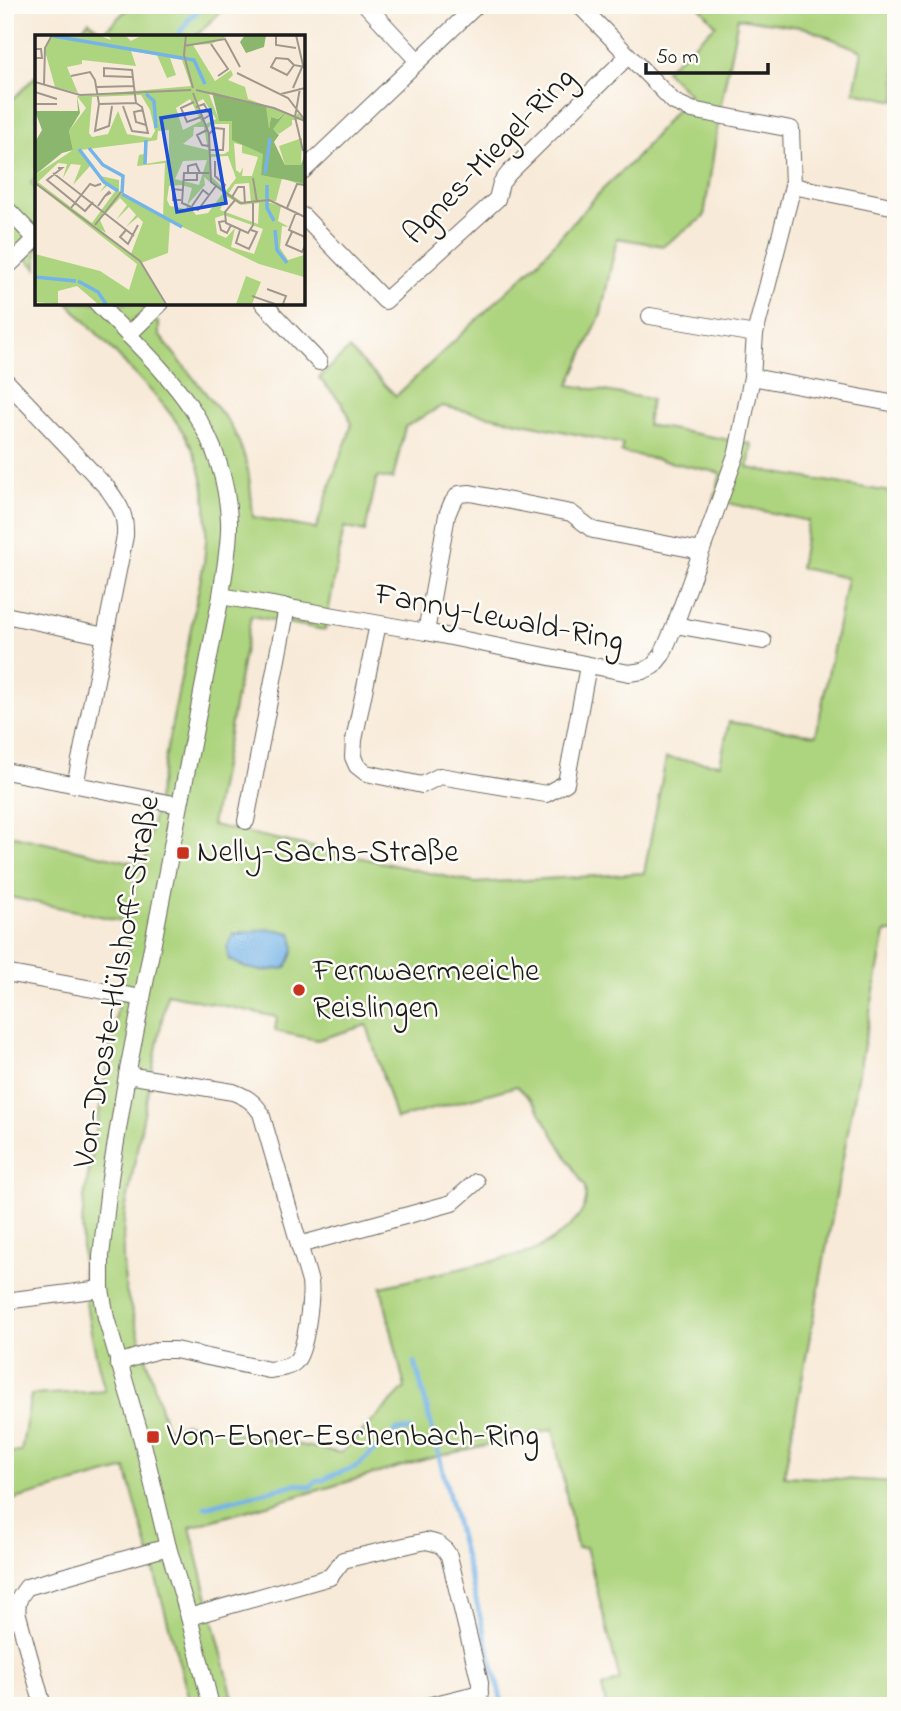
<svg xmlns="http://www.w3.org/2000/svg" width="901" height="1711" viewBox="0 0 901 1711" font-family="'Indie Flower',sans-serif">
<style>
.green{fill:#add47e;stroke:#64784d;stroke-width:2;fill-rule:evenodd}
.water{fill:#74b4e8;stroke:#486882;stroke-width:2}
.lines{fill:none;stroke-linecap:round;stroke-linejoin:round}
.stream{stroke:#74b4e8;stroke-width:5}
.street-casing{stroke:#69645e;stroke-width:18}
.street{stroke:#fff;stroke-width:16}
.poi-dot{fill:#c8321e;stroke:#fdfcf7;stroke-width:2.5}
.labels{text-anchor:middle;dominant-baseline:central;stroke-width:5;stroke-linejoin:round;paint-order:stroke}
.street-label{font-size:32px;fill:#1c1c1c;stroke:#fdfcf7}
.poi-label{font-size:32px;fill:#1c1c1c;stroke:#fdfcf7;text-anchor:start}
.inset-river{fill:none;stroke:#74b4e8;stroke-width:3.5}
.inset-road{fill:none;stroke:#a0988d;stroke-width:2}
.view{fill:#1d4ed8;fill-opacity:0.15;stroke:#1d4ed8;stroke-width:3.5}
.inset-edge{fill:none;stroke:#1c1c1c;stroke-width:3.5}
</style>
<rect width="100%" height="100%" fill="#fdfcf7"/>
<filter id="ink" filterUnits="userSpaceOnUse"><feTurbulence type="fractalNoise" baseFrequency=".0143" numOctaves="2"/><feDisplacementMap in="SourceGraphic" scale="14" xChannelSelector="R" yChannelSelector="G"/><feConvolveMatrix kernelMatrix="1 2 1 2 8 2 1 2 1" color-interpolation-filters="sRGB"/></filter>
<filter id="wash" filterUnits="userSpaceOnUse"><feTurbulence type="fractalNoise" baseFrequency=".00686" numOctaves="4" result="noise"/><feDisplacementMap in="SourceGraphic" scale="28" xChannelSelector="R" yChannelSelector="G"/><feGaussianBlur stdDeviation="1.57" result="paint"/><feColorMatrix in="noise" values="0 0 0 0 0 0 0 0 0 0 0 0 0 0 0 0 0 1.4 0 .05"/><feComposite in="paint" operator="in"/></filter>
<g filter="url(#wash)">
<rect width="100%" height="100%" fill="#f8ead8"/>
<g class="green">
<polygon points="131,5 227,5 195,37 74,37 89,21 103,33"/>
<path d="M698,5H896V101L854,92L862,51L806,28L738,18L721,104L704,217L663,246L617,238L601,314L569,385L651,399L647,425L752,444L748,468L896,493V932H885L784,1476L896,1482V1706H606L602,1687L620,1680L586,1547L577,1548L553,1429L427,1459L190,1527L235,1706H191L126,1469L5,1502V1452H21L31,1395L105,1391C87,1323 77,1270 84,1199L132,923L5,896V834L144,865L204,562C209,523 208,481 191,446C176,416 153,393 131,370C110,347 89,325 68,303H139L159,324V335L228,421C249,456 250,477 253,517L316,529L338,462L348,437L351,426L349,416L342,403L319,378L349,349L396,396L535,265L602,190L637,157L689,94L665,70L716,25ZM442,406L623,444L621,452L721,473L714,500L808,521L800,568L847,578L816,735L729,722L720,764L666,758L644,873L475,883L212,825L251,616L325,630L344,527L365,532L377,477L393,479L405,427ZM167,994L277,1017L275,1031L317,1040L367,1025L396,1119L517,1086L535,1104L585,1187C585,1191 586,1194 586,1198C585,1222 549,1243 531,1252L381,1287L405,1388L341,1453L185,1423L167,1429L126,1291C122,1265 122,1239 125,1212Z"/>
<polygon points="37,75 37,177 31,183 37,190 37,269 5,238 5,107"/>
</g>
<path class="water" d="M271,929L291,933C297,947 293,955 286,968L263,971L247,968L229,960L227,947L234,934Z"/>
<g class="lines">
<g class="stream">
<polyline points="177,37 190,18 203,5"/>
<polyline points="415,1362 503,1706"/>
<polyline points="205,1507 296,1484 311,1487 317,1480 323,1480 335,1474 356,1467 397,1430 411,1430"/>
</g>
</g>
</g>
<g filter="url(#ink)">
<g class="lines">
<g class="street-casing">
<g id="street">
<polyline points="366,5 418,61"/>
<polyline points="303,171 477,5"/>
<polyline points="793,186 896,207"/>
<polyline points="5,207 37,240"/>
<polyline points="303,216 385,301 497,199 501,183 509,173 628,56"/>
<polyline points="5,269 36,239"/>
<path d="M97,303C161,369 225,422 229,521C230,545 224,572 221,596L127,1075L110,1178L101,1256V1289L106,1318L142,1440L168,1547L189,1617L211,1706"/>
<polyline points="263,303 319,362"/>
<polyline points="650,316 755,334"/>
<polyline points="128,335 161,303"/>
<polyline points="752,377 896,404"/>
<path d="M5,380L108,489C120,506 126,514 125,536L75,785"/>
<polyline points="221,596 426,632 629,673 643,671 653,666 662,655 675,625 737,452 752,377 755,334 793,186 791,129 692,110 674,102 579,5"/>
<polyline points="5,615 105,636"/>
<polyline points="378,624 354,740 353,757 357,766 366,773 422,785 440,776 546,794 566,783 588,666"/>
<polyline points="675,625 763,641"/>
<polyline points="426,632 447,515 452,503 459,494 470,493 571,513 593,530 701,551"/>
<polyline points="5,771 179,805"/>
<polyline points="246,821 287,607"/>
<polyline points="5,973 142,998"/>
<polyline points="299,1245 452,1203 476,1182"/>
<polyline points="5,1301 101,1289"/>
<path d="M118,1363L158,1350H175L269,1370C277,1369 289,1368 295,1362C306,1352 312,1297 310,1282L261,1113C253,1101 246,1097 233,1092L127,1075"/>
<path d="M189,1617L330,1577L343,1560L426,1541C438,1543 443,1545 449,1556L480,1683L479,1706"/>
<path d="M43,1706L18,1615C16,1603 19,1597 27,1587L168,1547"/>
<polyline points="427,1706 480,1693"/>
</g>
</g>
<use href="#street" class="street"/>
</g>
</g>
<g class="poi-dot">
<rect x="176" y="846" width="14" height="14" rx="3.5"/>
<circle cx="299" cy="990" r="7"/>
<rect x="146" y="1430" width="14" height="14" rx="3.5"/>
</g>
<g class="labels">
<g class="street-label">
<text transform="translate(490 157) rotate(-46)">Agnes-Miegel-Ring</text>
<text transform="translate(499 619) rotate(11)">Fanny-Lewald-Ring</text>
<text transform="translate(118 982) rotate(-80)">Von-Droste-Hülshoff-Straße</text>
</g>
<g class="poi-label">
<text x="197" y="853">Nelly-Sachs-Straße</text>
<text x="313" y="972">Fernwaermeeiche<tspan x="313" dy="37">Reislingen</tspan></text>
<text x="167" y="1437">Von-Ebner-Eschenbach-Ring</text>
</g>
</g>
<g transform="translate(35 35)">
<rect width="270" height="270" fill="#f8ead8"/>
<path d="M17,0H63L76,5L73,0H90L96,6L107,0H195L176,9L158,10L180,46L196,35L198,40L193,45L210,52L213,64L261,81L263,78L268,84L257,85V90L244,99L237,94L248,78L243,84L236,82L234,94L227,72L174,59L184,85L197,86L213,108L229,119L226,140H238L268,147L269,139V151L247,143L241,166L232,167L246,171L243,186L254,192L247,191L245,213L253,225L269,220V242L224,229L135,186L133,218L106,228L130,269H63L42,251L23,256V269L0,267V219L65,236L94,255L102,229L0,149V140L38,115L34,96L51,73L42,61L156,51L147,25L135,23L141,40L132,43L122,20L96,16L101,31L47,25V29L32,32L43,58L20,52L10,16ZM106,60L115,75L120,96L116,103L92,99L83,76L73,99L57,102L54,98L57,62ZM155,64L166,86L148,95L141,73ZM168,64L181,84L171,89L161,68ZM177,89H194V116L189,119H175L173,93ZM159,92H169L173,115L148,109L158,101ZM134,95V125L110,129V107L122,105L123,96ZM109,107V119L104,120L102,131L130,128L128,182L84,156V145L65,141L45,115ZM199,108L207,110V118L223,122L217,141H207L208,132L205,138L201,135ZM193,121L201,143L191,156L175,140V122ZM172,125L164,150L140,144L148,126ZM23,128L32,129L28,143L36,129L46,130L38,150L55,131L71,149L65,157L73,150L81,155L57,188L3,147ZM169,142L188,158L173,178L161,180L153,169L170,150ZM214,148L216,167H207L194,158L200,149ZM146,150L157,153L151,174L135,171L132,165L134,151ZM191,161L206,170L224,168L223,189L185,175ZM85,163L92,170L81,185L94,172L101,180L91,192L103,182L108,187L96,219L64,194L71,198L65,185ZM189,180L228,194L219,219L196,212L200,193L191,203L182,199L180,183ZM267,103L266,130H250L244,111ZM211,241L226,247L217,269H201Z" fill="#add47e" fill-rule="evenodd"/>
<path d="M210,0H231L229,12L211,18L205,7ZM177,57L231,72L234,94L236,82L243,84L250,78L238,94L244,100L239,107L250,130H266L269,121L268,148L226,140L228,119L197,105V86H184ZM42,61L45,78L34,96L38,115L27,118L0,140V107L7,95L0,76H43Z" fill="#8ab66d"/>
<path class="inset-river" d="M18,1L159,25L170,49M111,59L119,66L121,93M54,113L68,130L88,141L87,158M44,114L69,147L83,156M110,129L111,105M230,139L235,103M232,150V173L239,186M87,159L147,192M240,195L242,215L252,228M0,242L41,246M43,246L63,257L71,269"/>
<path class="inset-road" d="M151,0L149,20L158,53M241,0V10L261,13M176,9L193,34L183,41M149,11L190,4L205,32M0,14H6L7,23H0M259,30L253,24L241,23L236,32L252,40L259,30L270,32M202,38L253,63L269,84M36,41L55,37L60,45L64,69L60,96L74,91L77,71M0,47L45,60L156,55M9,50L10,13L17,0M62,52L99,51M258,53L268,30L261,0M265,53L260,82L268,116M161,55L239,73L270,86M0,57L22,64M158,58L174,99L176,147L205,168L234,165L270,182M246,59L270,53M159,67L146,73L152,87L166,82M0,69H22M64,69L101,68M88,71L97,96L113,98L107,72L101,68L97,35L69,33V41L97,42M161,72L169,69L175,80L167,85M108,75L99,77L101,87L111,90M172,95L162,100L167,110L174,111M174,99L180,93L189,94L188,115H174M180,126V141L190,150L187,155M23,133H27L12,145L50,176L58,167M153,137V131L161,129L165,138M18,138L99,201M174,138H149L147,168L163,175L181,151M218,143L222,167M148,145H162V137M0,148L105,226L131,269M197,162L203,152H209L210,169M146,165H138V154L147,155M200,165L190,177L191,188L213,198L218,190V168M63,171L70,161L74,157L75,158L70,161M157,171L168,155L174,160M36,173L55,149L60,151L66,149L62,150M252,173L262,149L270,150M261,177L254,195L270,202M190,186L184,187L186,195L192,198L196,190M60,190L86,157M91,195L85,202L93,209L103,190M205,195L201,208L214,214L222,197L216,195M257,197L251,210L267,217L270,211M232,254L251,261L248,269M217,261L240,269"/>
<path class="view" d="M175,75L191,168L142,177L126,83Z"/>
<rect width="270" height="270" class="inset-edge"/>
</g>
<rect width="901" height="1711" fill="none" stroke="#fdfcf7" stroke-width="28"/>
<path d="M646 63v10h122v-10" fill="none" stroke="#1c1c1c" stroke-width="3.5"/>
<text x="656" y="63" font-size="21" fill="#1c1c1c" stroke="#fdfcf7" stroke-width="5" paint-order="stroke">50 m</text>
</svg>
